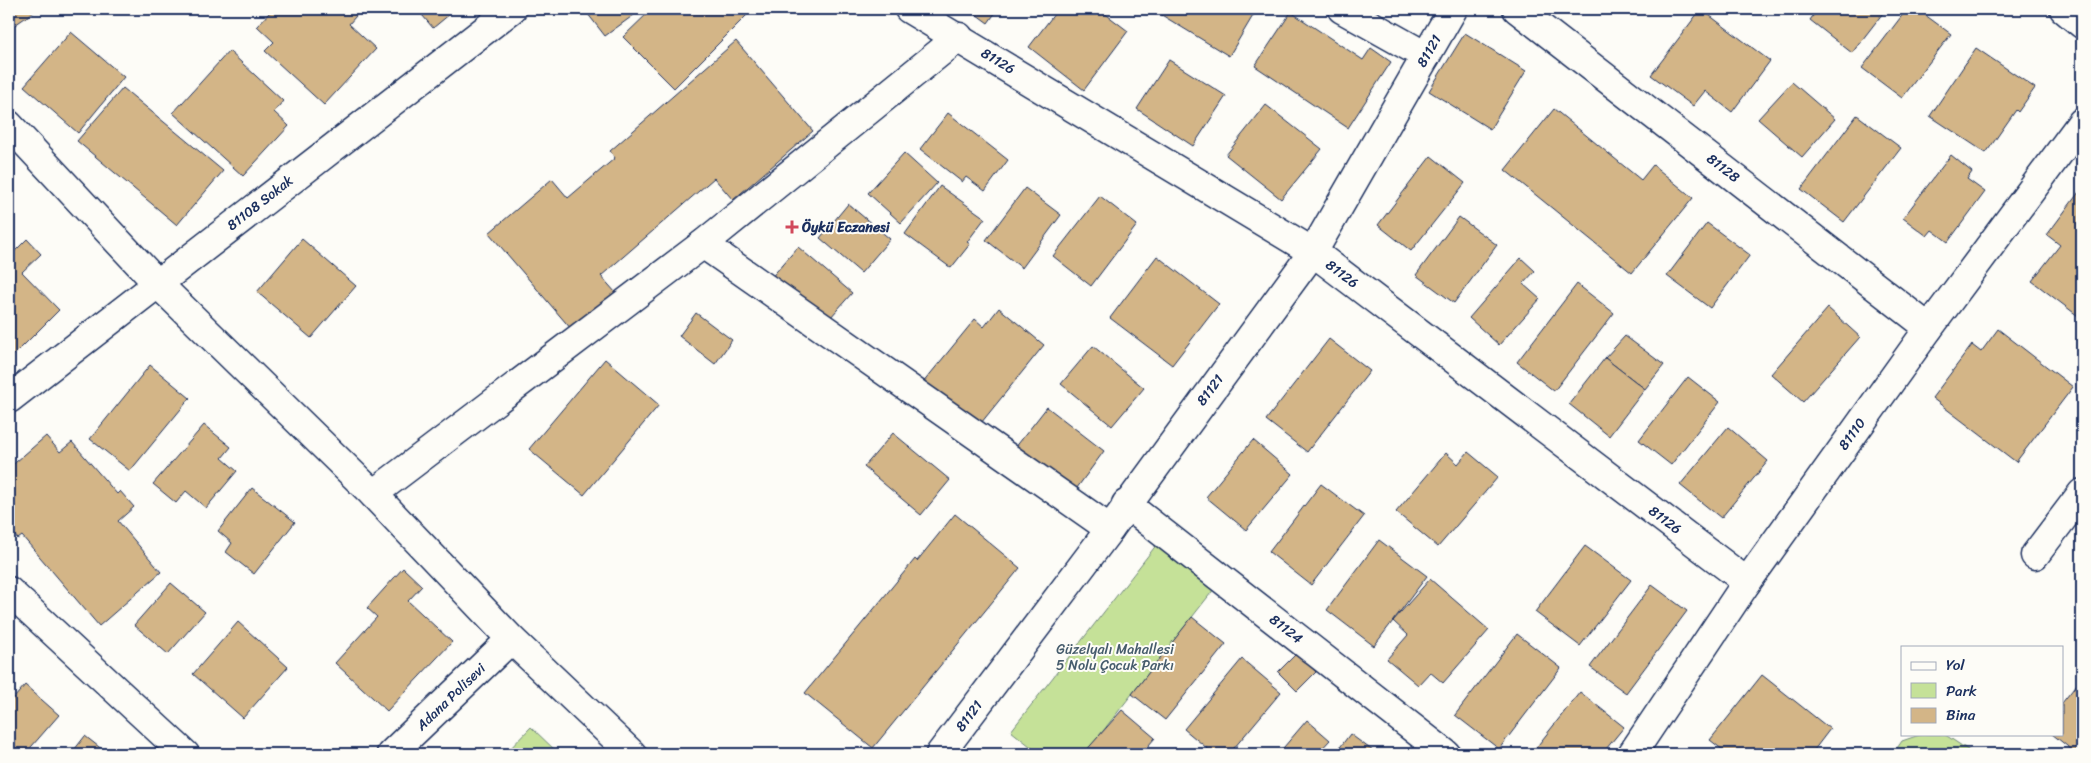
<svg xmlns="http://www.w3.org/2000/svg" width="2091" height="763" viewBox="0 0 2091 763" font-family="Sriracha,sans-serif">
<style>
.green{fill:#c5e198;stroke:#70887b}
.building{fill:#d3b587;stroke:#1b2f5e}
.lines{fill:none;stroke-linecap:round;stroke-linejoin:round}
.minor-casing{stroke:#1b2f5e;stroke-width:31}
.minor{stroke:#fdfcf7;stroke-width:28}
.poi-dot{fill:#d1495b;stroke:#fdfcf7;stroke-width:2}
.labels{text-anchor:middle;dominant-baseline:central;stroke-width:4;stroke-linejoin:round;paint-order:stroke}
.street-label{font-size:14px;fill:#1b2f5e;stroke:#fdfcf7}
.poi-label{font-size:14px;font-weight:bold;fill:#1b2f5e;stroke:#fdfcf7;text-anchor:start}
.park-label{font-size:14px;fill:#465c6c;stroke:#fdfcf7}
</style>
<rect width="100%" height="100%" fill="#fdfcf7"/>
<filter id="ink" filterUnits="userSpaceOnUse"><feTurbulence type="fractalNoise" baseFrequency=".02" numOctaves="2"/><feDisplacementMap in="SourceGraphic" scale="10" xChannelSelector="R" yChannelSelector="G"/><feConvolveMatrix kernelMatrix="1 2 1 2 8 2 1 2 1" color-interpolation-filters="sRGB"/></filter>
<g filter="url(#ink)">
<g class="green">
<polygon points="1161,539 1218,584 1085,754 1040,754 1011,731"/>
<polygon points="531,727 559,754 505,754"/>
<polygon points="1922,734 1944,734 1974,754 1893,754 1902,741"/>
</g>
<g class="building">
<polygon points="9,9 38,9 9,29"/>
<polygon points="266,9 362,9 349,24 376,49 324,105 265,51 274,42 257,26 270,12"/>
<polygon points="417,9 456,9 433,28"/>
<polygon points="584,9 642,9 605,36"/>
<polygon points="652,9 753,9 674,88 623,37"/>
<polygon points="969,9 998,9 988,23"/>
<polygon points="1058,9 1099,9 1128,31 1084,90 1029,47"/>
<polygon points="1163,9 1257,9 1229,56 1160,14"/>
<polygon points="1701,9 1770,61 1732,112 1705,91 1693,106 1651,75"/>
<polygon points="1818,9 1886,9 1852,53 1810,20"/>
<polygon points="1907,9 1917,9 1951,34 1902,98 1862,68"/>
<polygon points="1291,12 1363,60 1371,48 1391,62 1348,128 1255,66"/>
<polygon points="71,32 124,77 78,133 24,86"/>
<polygon points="1465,33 1526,71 1490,129 1429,91"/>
<polygon points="736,41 813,131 733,200 714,178 601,276 616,293 572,330 489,233 552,179 568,198 615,158 610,151"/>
<polygon points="1976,48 2035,88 2018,112 2016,110 1986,153 1930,116"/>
<polygon points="229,51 283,101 274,112 289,126 243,176 173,113"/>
<polygon points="1169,60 1226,96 1193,146 1137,109"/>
<polygon points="1792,82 1835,119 1802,157 1758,119"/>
<polygon points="123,88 223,171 177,225 77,141"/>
<polygon points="1266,105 1322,149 1281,199 1226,155"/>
<polygon points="1554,109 1641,180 1653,165 1693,198 1632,273 1505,170"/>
<polygon points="948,113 1008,160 985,191 966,177 962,182 920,149"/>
<polygon points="1857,115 1901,148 1844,222 1801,189"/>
<polygon points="904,153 937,183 901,223 868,193"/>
<polygon points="1951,155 1972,172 1967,179 1985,192 1948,242 1932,230 1927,236 1903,218"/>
<polygon points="1431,156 1465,183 1411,251 1378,225"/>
<polygon points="940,186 985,218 967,242 970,244 951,268 905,234"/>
<polygon points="1025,188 1061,215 1022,268 986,240"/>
<polygon points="2079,192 2082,195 2082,319 2032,281 2060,245 2047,235"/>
<polygon points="1100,196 1137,225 1091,286 1053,256"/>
<polygon points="848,204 890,239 861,273 820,238"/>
<polygon points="1459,217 1497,245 1454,303 1416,275"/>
<polygon points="1707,223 1750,255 1710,308 1667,276"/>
<polygon points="27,239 41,254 22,272 59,310 9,360 9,257"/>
<polygon points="302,239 356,286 311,338 257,292"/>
<polygon points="798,247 852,293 823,326 769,280"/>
<polygon points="1157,256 1219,304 1172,365 1110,318"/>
<polygon points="1521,258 1535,271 1523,284 1540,299 1499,345 1469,318"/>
<polygon points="1577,284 1614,313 1554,391 1517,362"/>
<polygon points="999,308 1044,345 977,428 922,384 975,319 984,327"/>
<polygon points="1828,308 1860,337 1803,402 1771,374"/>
<polygon points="696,313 732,340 715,364 679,336"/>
<polygon points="1998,329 2073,387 2016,462 1932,398 1972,345 1981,352"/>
<polygon points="1625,336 1664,365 1645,389 1605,358"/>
<polygon points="1329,339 1370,371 1307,452 1266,420"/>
<polygon points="1093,346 1144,388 1112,426 1061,384"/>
<polygon points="1605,358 1645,389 1609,436 1569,404"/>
<polygon points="605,359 659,405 584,495 529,449"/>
<polygon points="150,365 190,398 130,471 90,439"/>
<polygon points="1688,377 1720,402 1671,465 1639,440"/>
<polygon points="1047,407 1104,451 1074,492 1015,448"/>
<polygon points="204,425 231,447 222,458 237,471 206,508 186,491 176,503 153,484"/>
<polygon points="1728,427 1768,461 1721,518 1680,485"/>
<polygon points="893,433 950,480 921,515 864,467"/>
<polygon points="46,436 60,452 72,442 117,494 120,491 134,507 118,521 161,572 99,626 22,536 18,539 9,529 9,468"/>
<polygon points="1253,440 1293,474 1246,530 1206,497"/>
<polygon points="1468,452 1498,477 1438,547 1396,512 1446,453 1458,464"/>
<polygon points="1321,484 1364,516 1311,585 1269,552"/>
<polygon points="252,488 295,522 254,574 226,552 232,543 218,531"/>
<polygon points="955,514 1020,568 873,748 805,693 915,559 917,561"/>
<polygon points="1379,540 1427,576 1374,646 1327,610"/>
<polygon points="1585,546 1631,580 1580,646 1535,612"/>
<polygon points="403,568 422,586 408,601 452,642 387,711 335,663 377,617 367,608"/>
<polygon points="1430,579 1489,630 1443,683 1430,672 1418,685 1387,659 1408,635 1393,621"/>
<polygon points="171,583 205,612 168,654 134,625"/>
<polygon points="1652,585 1687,611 1626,693 1590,667"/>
<polygon points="1192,617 1226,644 1165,720 1132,694"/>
<polygon points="238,622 288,667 243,718 193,674"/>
<polygon points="1517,634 1561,668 1499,749 1455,715"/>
<polygon points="1297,653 1316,672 1297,691 1278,672"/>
<polygon points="1242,659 1281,692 1229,754 1214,754 1184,729"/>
<polygon points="1762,675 1830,729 1811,754 1728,754 1710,740"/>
<polygon points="2082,678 2082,754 2077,754 2052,734 2062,734 2062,703"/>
<polygon points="25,685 59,715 25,754 9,754 9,704"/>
<polygon points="1580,692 1624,727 1602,754 1531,754"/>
<polygon points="1122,710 1155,738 1141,754 1083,754"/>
<polygon points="1307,720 1330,740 1317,754 1278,754"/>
<polygon points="1350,734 1377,754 1335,754"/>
<polygon points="85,736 108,754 71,754"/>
</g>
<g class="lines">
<g class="minor-casing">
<g id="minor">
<polyline points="909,9 1313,252 1747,582"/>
<polyline points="1342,9 1426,56"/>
<polyline points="1517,9 1929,328"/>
<polyline points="2064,9 2082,24"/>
<polyline points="9,125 157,283 373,494 511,639 632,754"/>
<polyline points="703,244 1110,529"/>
<polyline points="9,399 512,9"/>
<polyline points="373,494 703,244 959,37"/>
<polyline points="1126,504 1446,754"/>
<polyline points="2035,555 2082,493"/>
<polyline points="9,591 185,754"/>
<polyline points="391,754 511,639"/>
<polyline points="940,754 1110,529 1313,252 1453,9"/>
<polyline points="1632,754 1747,582 1929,328 2082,122"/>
</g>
</g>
<use href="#minor" class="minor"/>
</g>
</g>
<path class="poi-dot" d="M789.5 219.5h5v5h5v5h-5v5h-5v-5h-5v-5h5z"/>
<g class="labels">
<g class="street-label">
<text transform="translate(1429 51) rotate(-60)">81121</text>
<text transform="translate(998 61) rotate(31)">81126</text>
<text transform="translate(1723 168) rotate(38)">81128</text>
<text transform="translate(260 203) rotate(-38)">81108 Sokak</text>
<text transform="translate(1342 274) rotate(37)">81126</text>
<text transform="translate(1210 390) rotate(-53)">81121</text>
<text transform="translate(1852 434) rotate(-54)">81110</text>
<text transform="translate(1665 520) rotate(37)">81126</text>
<text transform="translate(1286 629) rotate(38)">81124</text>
<text transform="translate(451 697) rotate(-44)">Adana Polisevi</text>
<text transform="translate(969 716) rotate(-53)">81121</text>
</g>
<g class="poi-label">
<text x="802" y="227">Öykü Eczanesi</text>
</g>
<g class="park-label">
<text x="1115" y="649">Güzelyalı Mahallesi<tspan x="1115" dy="16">5 Nolu Çocuk Parkı</tspan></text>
</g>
</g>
<rect width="2091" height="763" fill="none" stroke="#fdfcf7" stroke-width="30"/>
<rect x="15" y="15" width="2061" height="733" fill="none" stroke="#1b2f5e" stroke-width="2" filter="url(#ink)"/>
<rect x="1901" y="646" width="162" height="90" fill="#fdfcf7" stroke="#a3aaba"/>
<rect x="1911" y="662" width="25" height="8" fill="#fdfcf7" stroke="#a3aaba"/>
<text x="1946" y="670" font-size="15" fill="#1b2f5e">Yol</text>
<rect x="1911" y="683" width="25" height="15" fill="#c5e198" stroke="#a3aaba"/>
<text x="1946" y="696" font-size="15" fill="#1b2f5e">Park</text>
<rect x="1911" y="708" width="25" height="15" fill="#d3b587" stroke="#a3aaba"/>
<text x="1946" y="720" font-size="15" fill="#1b2f5e">Bina</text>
</svg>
